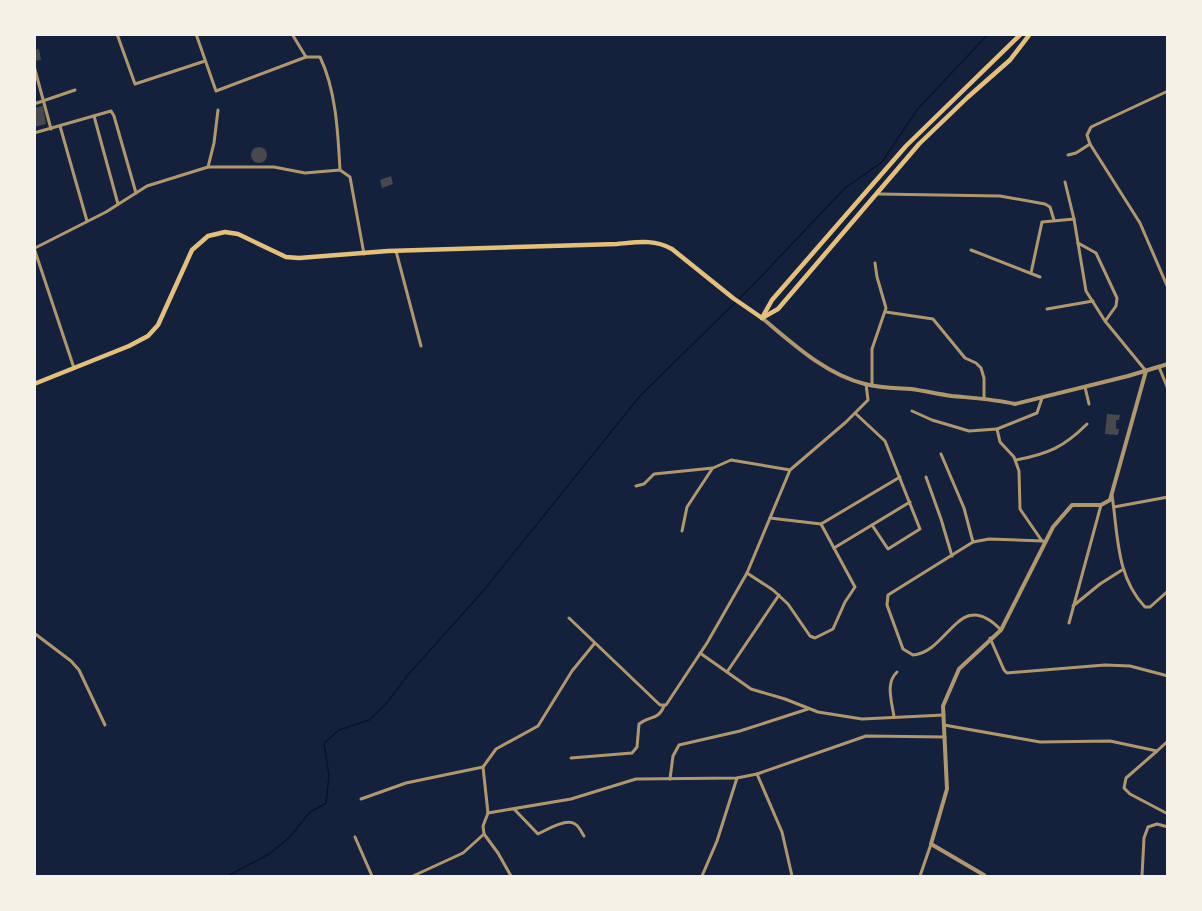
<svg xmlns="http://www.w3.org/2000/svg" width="1202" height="911" viewBox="0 0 1202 911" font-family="Lato,sans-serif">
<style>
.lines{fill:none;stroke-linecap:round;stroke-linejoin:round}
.stream{stroke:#0b132b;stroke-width:1.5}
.building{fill:#48494c}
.minor{stroke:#b1986c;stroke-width:3}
.tertiary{stroke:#b1986c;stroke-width:4}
.secondary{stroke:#e5c07b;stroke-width:4.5}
</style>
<rect width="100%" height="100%" fill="#14213d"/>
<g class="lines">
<polyline class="stream" points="228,876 269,854 289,838 309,813 326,803 329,776 324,743 339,730 369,720 386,704 407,676 484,590 640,396 753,285 845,188 882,162 917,110 988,34"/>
</g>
<g class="building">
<polygon points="39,49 41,60 34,61 34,50"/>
<polygon points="43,106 46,124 34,127 34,108"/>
<circle cx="259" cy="155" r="8"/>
<polygon points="391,176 393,184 382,188 380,180"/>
<polygon points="1107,414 1120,415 1119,420 1116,420 1116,429 1119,429 1118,435 1105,434"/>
</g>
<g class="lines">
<g class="minor">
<polyline points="117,34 135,84 205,61"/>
<polyline points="196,34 216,91 306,57"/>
<path d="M292,34L306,57H320C336,90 338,133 340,170L350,177L364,254"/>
<polyline points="34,66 51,129"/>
<polyline points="1168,91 1091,127 1087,135 1090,144 1140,223 1168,288"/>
<polyline points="34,104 75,90"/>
<polyline points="94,116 118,204"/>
<polyline points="60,126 87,221"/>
<polyline points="34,133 111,111 114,116 136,193"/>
<polyline points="1068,155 1076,153 1090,144"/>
<polyline points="208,167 274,167 305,173 340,170"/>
<polyline points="1065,182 1074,219 1086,291 1105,321 1146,371"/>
<polyline points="878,194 1000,196 1045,204 1050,207 1054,220"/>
<polyline points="1078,243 1096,253 1117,298 1116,306 1106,320"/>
<polyline points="34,248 74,368"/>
<polyline points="35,248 106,212 147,186 208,167 214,143 218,110"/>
<polyline points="971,250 1040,277"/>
<polyline points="396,251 421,346"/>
<polyline points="1031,273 1042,222 1074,219"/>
<polyline points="1047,309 1093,301"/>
<polyline points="886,312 933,319 965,358 976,363 981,368 984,378 984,399"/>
<polyline points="1159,367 1168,389"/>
<polyline points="872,385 872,349 886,308 877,277 875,263"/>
<polyline points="1085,387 1089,404"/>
<polyline points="912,411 932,420 969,431 997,429 1000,442 1014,457 1019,471 1020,509 1042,541"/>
<polyline points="855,413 885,441 920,529 888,549 872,525"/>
<polyline points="997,429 1037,413 1042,398"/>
<path d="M941,454L964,508L973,542L888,595L887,605L903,649L913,655C949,652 959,586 1001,630"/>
<path d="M1016,460C1048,454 1064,447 1087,424"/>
<polyline points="926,477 941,519 952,556"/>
<polyline points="636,486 644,484 654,474 713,468 731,460 790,470"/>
<path d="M1112,495C1118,534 1116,577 1145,607H1150L1168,591"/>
<polyline points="1114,507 1168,497"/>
<polyline points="821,524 900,477"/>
<polyline points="682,531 687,507 712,469"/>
<polyline points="973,542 989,539 1043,541"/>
<polyline points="834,548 910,502"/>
<polyline points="747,573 773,590 788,604 810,636 815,638 833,629 845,602 855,587 821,524 770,518"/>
<polyline points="1073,606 1100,584 1122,570"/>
<polyline points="569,618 660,705 666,705 707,643 747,573 790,470 846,422 868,400 866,384"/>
<polyline points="1069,623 1101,505"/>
<polyline points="34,633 71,661 79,670 105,725"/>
<polyline points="990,638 1004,670 1007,673 1105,665 1130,666 1168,676"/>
<polyline points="700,653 751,689 785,699 818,712 862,719 944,715"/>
<polyline points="727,672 779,595"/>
<path d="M894,717C892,702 885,683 897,672"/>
<polyline points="944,725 1040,742 1110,741 1157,751 1168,741"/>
<polyline points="1157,751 1126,778 1124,788 1130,794 1168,814"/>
<path d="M571,758L632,753L637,747L639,724C649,716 659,720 664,706"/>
<polyline points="757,774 782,832 792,876"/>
<polyline points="670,779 673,756 679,745 740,731 808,709"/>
<polyline points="361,799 406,783 483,767"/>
<path d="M514,809L538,834C546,830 566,818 575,824C579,826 582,833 584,836"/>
<polyline points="488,813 483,767 496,749 538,726 572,671 594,644"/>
<polyline points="355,837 372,876"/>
<polyline points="413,876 463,853 484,834"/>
<polyline points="511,876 498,853 484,834 483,826 488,813 571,799 636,779 737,778 757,774 866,736 945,737"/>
<polyline points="702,876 717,841 737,778"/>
<polyline points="920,876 931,844"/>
<polyline points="1142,876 1144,838 1148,827 1157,824 1168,827"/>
</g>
<g class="tertiary">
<path d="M762,318C792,343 826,375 865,384C880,388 896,388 911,389C925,391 938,394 952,396C973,398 994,399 1015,404L1128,376L1168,364"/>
<polyline points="982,876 984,875 931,844 947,789 943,706 959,669 1001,630 1053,527 1072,505 1101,505 1110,500 1146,371"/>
</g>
<g class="secondary">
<polyline points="762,318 778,309 919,144 968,97 1010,60 1030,34"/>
<polyline points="762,318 772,300 906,146 1021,34"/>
<path d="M34,384L129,346L148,336L158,325L192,250L208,236L225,232L238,234L286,257L299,258L388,251L617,244C638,242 654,239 672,249L733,298L762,318"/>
</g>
</g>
<rect width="1202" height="911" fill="none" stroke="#f6f1e7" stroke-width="72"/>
</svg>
